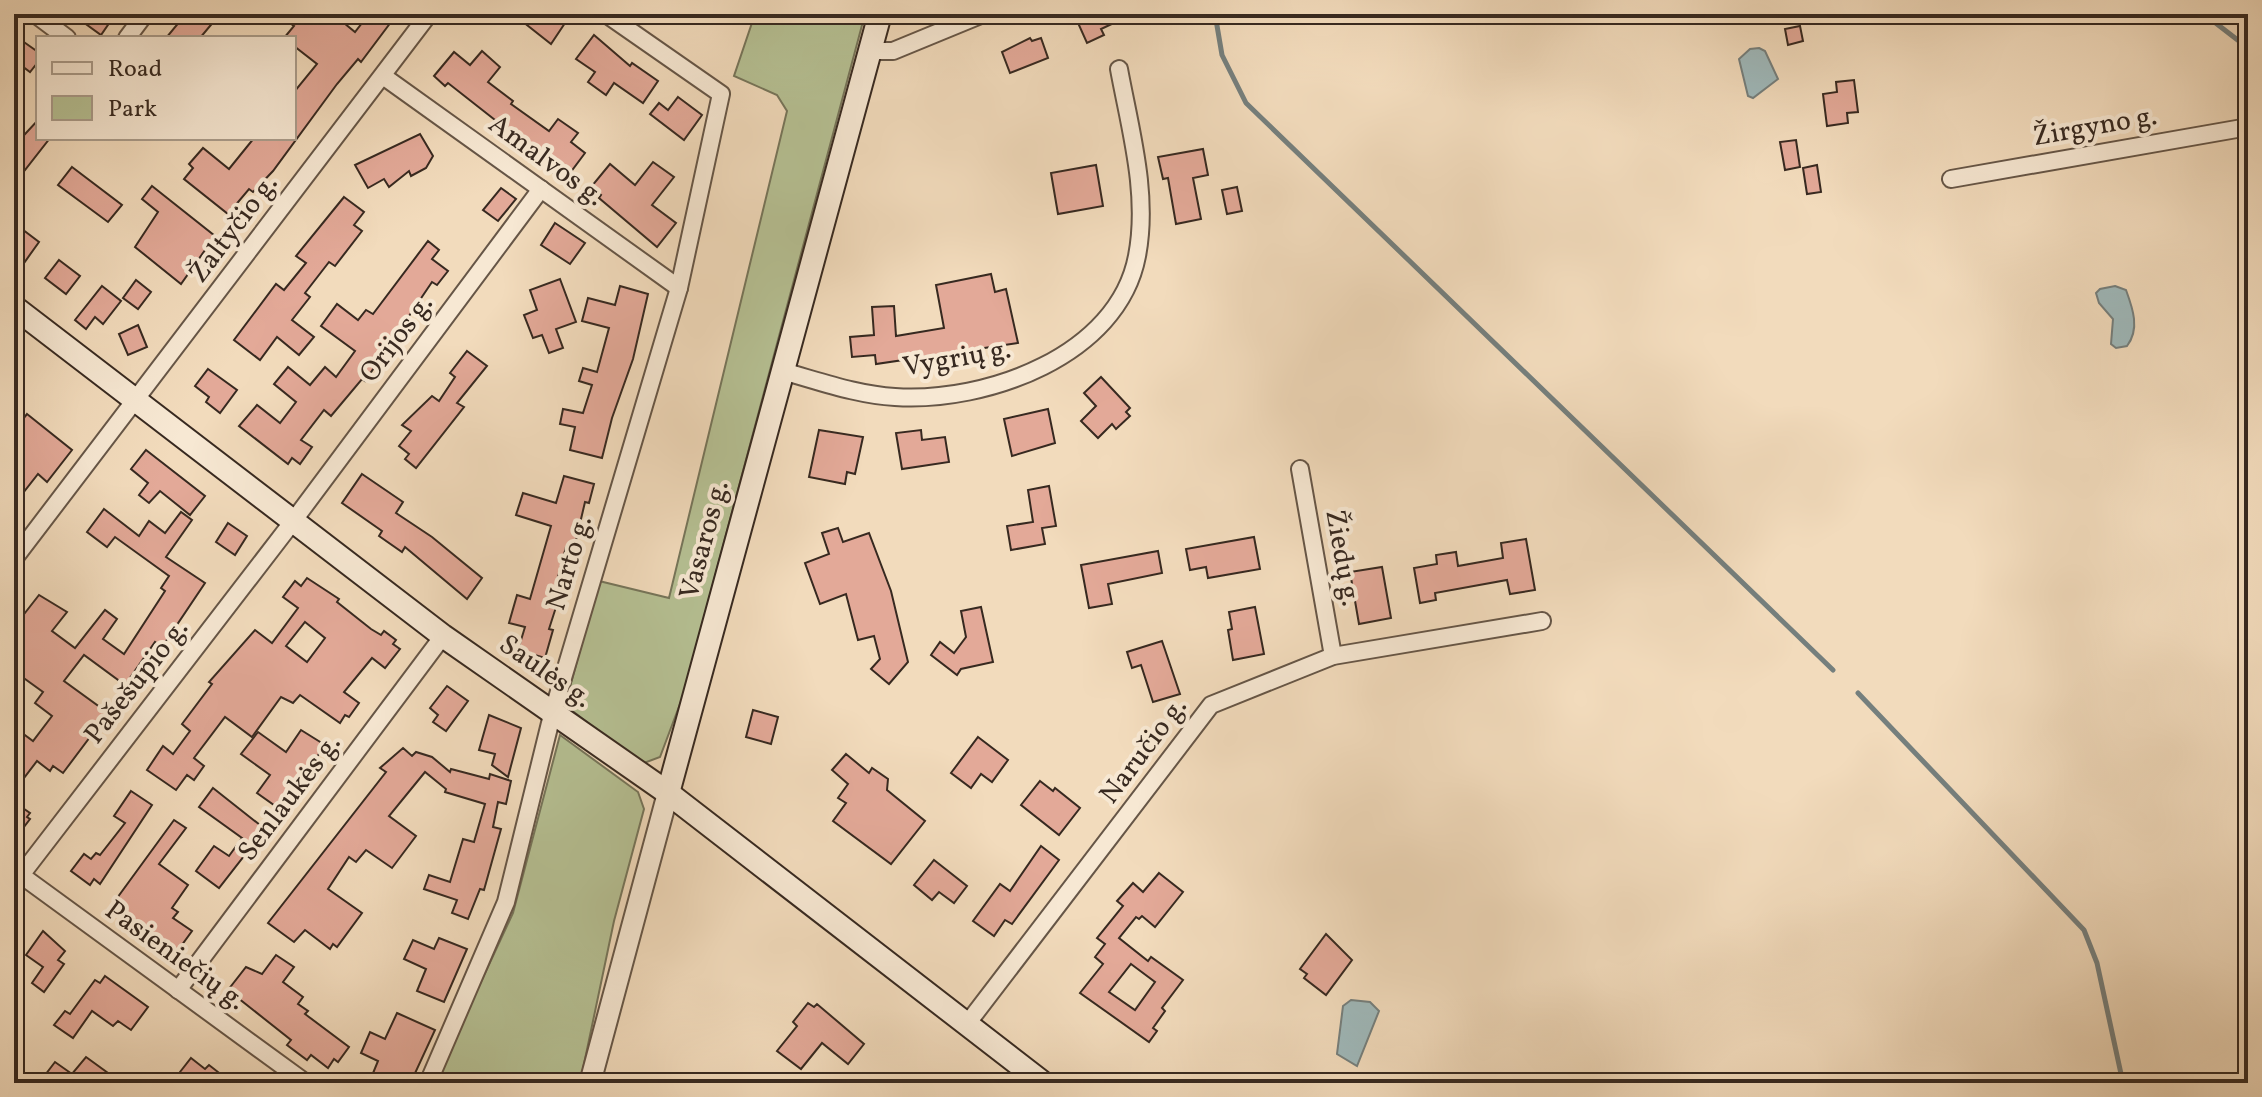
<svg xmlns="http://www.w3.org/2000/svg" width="2262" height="1097" viewBox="0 0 2262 1097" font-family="Vollkorn,serif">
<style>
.green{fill:#b6c194;stroke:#76755a;stroke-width:2}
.water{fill:#9fb9bb;stroke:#757f7d;stroke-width:2}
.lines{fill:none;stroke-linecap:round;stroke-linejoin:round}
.stream{stroke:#757f7d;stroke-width:5}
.building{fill:#e3a998;stroke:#372920;stroke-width:2;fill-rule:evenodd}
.minor-casing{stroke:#665647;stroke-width:20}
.tertiary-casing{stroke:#665647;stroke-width:24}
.secondary-casing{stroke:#372920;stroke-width:26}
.minor{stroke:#f7e8d3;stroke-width:16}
.tertiary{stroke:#f7e8d3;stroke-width:20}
.secondary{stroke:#f7e8d3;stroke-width:22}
.labels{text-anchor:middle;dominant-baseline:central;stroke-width:8;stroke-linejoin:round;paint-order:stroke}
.street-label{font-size:28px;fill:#372920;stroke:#f7e8d3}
</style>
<rect width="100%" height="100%" fill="#f2dbbc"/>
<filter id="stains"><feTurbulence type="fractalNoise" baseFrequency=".0025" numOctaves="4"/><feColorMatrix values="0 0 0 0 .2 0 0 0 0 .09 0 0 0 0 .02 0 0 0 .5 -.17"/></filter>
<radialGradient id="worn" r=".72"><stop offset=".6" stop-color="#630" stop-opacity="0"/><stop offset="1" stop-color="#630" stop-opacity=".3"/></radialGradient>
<g class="green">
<polygon points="755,14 865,14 683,696 660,757 644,763 635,760 565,705 599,581 669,598 787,111 777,95 734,76"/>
<polygon points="560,735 638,792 644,809 614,921 580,1083 434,1083 513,913"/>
</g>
<g class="water">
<polygon points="1759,48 1765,51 1778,79 1753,98 1748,96 1739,59 1750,49"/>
<path d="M2115,286L2126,290C2133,309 2140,329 2127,346L2116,348L2111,344L2113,319L2099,303L2096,293L2100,289Z"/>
<polygon points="1351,1000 1370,1002 1379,1011 1357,1066 1337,1054 1343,1006"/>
</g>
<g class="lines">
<g class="stream">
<polyline points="1215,14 1222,55 1246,103 1833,670"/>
<polyline points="2204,14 2248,48"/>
<polyline points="1858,693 2084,930 2097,963 2123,1083"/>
</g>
</g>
<g class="building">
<polygon points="72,14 105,14 112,19 101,35"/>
<polygon points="203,14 215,20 200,38 166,38 180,21 183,23 189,15 197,21"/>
<polygon points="277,14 333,14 355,32 369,14 397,14 361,62 358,59 337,84 273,171 253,192 249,189 228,214 184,179 193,168 189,164 203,148 229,169 254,138 294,138 294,92 317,64 294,46 294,38 284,38 294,26"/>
<polygon points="513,14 571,14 551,44"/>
<polygon points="1074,14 1133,14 1101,29 1104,35 1087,43"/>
<polygon points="1800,26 1803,41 1788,45 1785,29"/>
<polygon points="594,35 630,66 632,63 658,81 643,103 614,83 606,95 588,82 595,72 576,59"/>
<polygon points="1030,38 1032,41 1041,38 1048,58 1010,73 1002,52"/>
<polygon points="21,40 38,52 38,62 30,72 14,60 14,49"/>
<polygon points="482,51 500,67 488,82 513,101 511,104 549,131 558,119 578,133 571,142 585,153 564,181 548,169 551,164 448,83 445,86 434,76 454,52 470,65"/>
<polygon points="1854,80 1858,112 1847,113 1848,123 1827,126 1823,94 1837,92 1836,82"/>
<polygon points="678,97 702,115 684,140 650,114 659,103 668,110"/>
<polygon points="38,120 38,138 50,138 14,184 14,146"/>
<polygon points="420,134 433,156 426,168 411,176 409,171 389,187 384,179 368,188 355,165"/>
<polygon points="1796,140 1800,167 1785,170 1780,142"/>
<polygon points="1203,149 1208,175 1193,178 1201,219 1176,224 1168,178 1163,179 1158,157"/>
<polygon points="653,162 674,177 652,205 676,223 657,247 599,198 601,195 591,187 610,164 635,185"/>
<polygon points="1096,165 1103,206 1058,214 1051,173"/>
<polygon points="1817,165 1821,192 1807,194 1803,168"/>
<polygon points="72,167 122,205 108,222 58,185"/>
<polygon points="152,186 215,236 181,284 135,247 158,212 142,199"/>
<polygon points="1237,187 1242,211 1227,214 1222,190"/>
<polygon points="501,188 516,199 498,221 483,210"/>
<polygon points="344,197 364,212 354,225 362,231 335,266 329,262 305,293 310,297 292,320 314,337 299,355 277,337 260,360 234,340 276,284 284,290 306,263 296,256"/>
<polygon points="14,223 39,242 24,263 14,256"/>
<polygon points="555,223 585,243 570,264 541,245"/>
<polygon points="428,241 439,250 432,259 448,271 437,285 432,282 365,381 362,379 331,416 324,410 301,440 312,447 300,464 292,458 288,464 239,426 257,405 280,423 296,402 274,384 288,367 310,385 325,367 336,377 355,351 321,326 337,304 358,320 366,310 373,314"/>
<polygon points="59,260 80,276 66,294 45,278"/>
<polygon points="991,274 995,292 1006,289 1018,343 876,364 875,355 852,357 850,337 874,335 872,307 894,306 896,336 944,328 936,285"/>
<polygon points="560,279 576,322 556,329 563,348 549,353 542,335 533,338 524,315 537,310 530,290"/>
<polygon points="136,280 151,292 138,309 123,298"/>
<polygon points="102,286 121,301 103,324 95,317 86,329 75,320"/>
<polygon points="620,286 648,294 633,359 612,418 602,458 570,450 575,427 560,424 563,409 583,413 592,385 579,381 583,368 597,372 609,328 582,321 588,298 615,305"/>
<polygon points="138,325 147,347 128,355 119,334"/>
<polygon points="467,351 487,366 457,403 464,407 416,468 405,459 409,454 399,446 411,431 402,425 432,396 439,401 455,377 450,373"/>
<polygon points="208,369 237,390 220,413 206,402 209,397 195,386"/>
<polygon points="1101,377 1130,408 1126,412 1130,416 1116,429 1112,424 1098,438 1081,421 1096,406 1084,393"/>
<polygon points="1048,409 1055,443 1012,456 1004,419"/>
<polygon points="27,414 72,450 47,482 38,474 23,493 14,485 14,430"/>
<polygon points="819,430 863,437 855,474 847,472 845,484 809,477"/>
<polygon points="921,430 922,440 945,437 949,462 902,469 896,433"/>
<polygon points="146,450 205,496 190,515 160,491 149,503 139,495 148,483 131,469"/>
<polygon points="362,474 403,502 396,513 432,537 482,578 467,599 405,547 402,552 379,536 382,531 342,503"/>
<polygon points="564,476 594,484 589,503 585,502 574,549 566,547 558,577 565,579 549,629 553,630 545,658 518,650 525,627 509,623 517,595 530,599 551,526 516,515 523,493 556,503"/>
<polygon points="1049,486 1056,526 1042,528 1045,544 1011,550 1007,526 1033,522 1028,490"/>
<polygon points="104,509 139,536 149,521 165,533 181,512 192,520 166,557 205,583 162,647 155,642 125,685 84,655 64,681 108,713 63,773 53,766 50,771 37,761 14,791 14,727 33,741 52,716 35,703 43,692 14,671 14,627 39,595 67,612 52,631 75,648 105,610 117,619 103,639 124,654 165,591 161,588 169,576 115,537 107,547 87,532"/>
<polygon points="228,523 247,536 235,555 216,542"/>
<polygon points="838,528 843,542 869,533 891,591 908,662 889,684 871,669 880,659 874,636 858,640 846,594 820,604 805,563 829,554 822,533"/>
<polygon points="1254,537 1260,569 1208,578 1206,567 1190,570 1186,549"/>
<polygon points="1526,539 1535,590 1510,594 1507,580 1435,593 1436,600 1420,603 1414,568 1437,564 1436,555 1456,552 1458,566 1503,558 1501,543"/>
<polygon points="1158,551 1162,573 1108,584 1112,604 1089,608 1081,565"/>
<polygon points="1382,567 1391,618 1359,624 1350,572"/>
<path d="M307,578L339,599L337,602L371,629L381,635L384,631L396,640L393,644L400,649L385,668L372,658L344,692L359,703L349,717L345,715L340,723L300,695L293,703L281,697L252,737L225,717L194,758L204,766L194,780L187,775L176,790L147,770L163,746L173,754L190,731L182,724L212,684L209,682L255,630L272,643L298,608L283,597L295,581L301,586ZM305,622L325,638L307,662L286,646Z"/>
<polygon points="981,607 993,662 961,669 957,675 931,655 940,642 954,653 966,637 961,611"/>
<polygon points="1255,607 1264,654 1233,660 1228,630 1232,629 1229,612"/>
<polygon points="1162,641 1180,694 1153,702 1141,665 1132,668 1127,652"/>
<polygon points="447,686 468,701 446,731 433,722 438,715 430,708"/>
<polygon points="753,710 778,717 771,744 746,737"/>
<polygon points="489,715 521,728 508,777 492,765 495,754 479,750"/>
<polygon points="301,730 325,745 281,810 257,793 270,775 241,754 258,732 286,752"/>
<polygon points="978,737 1008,760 992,782 981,774 971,788 951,773"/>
<polygon points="403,748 412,756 416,752 432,757 450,772 451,769 489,779 490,774 511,781 506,804 498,802 493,827 501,829 484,890 480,889 468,919 452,913 457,900 424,889 429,875 450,882 463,839 474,842 485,804 445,792 446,789 425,772 389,816 416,836 392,868 366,850 356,862 349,857 328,889 362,913 337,947 333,944 330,949 305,930 294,942 268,923 386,772 380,768"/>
<polygon points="846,754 869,773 872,768 888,779 887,790 925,821 891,864 833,821 846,803 838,798 848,784 832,770"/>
<polygon points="1040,781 1053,791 1055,788 1080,808 1059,835 1021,805"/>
<polygon points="213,788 265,829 219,888 196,871 214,846 229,856 242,838 199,807"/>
<polygon points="131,791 152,805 100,884 94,879 90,885 71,871 84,854 91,859 96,853 100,855 125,823 114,816"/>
<polygon points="14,802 30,813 27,817 30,819 14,840"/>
<polygon points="174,820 186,828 159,864 188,885 172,908 178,912 173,918 192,931 176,953 112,905"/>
<polygon points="1041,846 1059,860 1012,924 1005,920 994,936 973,921 1000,884 1010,891"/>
<polygon points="934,860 967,886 954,903 939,892 932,900 914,885"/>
<path d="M1159,873L1183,892L1155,927L1142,916L1139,919L1136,917L1119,938L1148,961L1151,957L1183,980L1162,1008L1165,1011L1153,1028L1157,1031L1149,1042L1080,993L1103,964L1095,957L1105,944L1097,938L1123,906L1117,901L1133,883L1143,892ZM1131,964L1155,982L1135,1010L1109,992Z"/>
<polygon points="43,931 65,951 58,960 64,964 44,992 32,983 43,967 26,955"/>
<polygon points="1326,934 1352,960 1326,995 1304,978 1307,974 1300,969"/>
<polygon points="439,938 467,949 444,1002 417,991 426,969 404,959 413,940 434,949"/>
<polygon points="276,955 294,967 283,982 303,997 298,1004 308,1011 305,1014 349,1047 338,1062 334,1059 328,1068 311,1055 307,1060 287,1045 291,1040 228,990 246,967 262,974"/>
<polygon points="105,976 148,1007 131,1030 118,1021 113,1026 92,1011 73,1038 54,1025 65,1011 70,1014 95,980 100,983"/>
<polygon points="808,1003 814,1007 817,1004 864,1044 848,1064 822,1043 801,1069 777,1051 797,1026 793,1022"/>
<polygon points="397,1013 435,1030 411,1082 405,1079 403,1083 369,1083 378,1061 361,1053 370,1032 385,1039"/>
<polygon points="86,1057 108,1073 101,1083 39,1083 55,1062 72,1074"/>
<polygon points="191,1058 205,1069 209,1065 232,1083 193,1083 180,1072"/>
</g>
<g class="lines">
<g class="minor-casing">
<g id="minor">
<polyline points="35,14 67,38"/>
<polyline points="127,38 145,14"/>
<polyline points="871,51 893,51 983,14"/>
<polyline points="383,76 679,288"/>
<polyline points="1951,179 2248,127"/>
<path d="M782,371C819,381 857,395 895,397C986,403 1118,356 1137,256C1149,194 1130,129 1119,69"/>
<polyline points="1300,469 1333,656"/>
<polyline points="14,559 429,14"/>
<polyline points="14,870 306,1083"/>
<polyline points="21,875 294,520 541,189"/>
<polyline points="178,990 443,636"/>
<polyline points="967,1024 1211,705 1333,656 1542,621"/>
<polyline points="428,1083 506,902 552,715 679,288 721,94 606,14"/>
</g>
</g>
<g class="tertiary-casing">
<polyline id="tertiary" points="590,1083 668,793"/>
</g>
<g class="secondary-casing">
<g id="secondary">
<polyline points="14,307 443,636 668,793 1043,1083"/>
<polyline points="668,793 880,14"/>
</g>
</g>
<use href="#minor" class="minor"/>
<use href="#tertiary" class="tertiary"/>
<use href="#secondary" class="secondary"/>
</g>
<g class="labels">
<g class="street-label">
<text transform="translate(2095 127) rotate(-10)">Žirgyno g.</text>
<text transform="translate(546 161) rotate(36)">Amalvos g.</text>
<text transform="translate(234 229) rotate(-53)">Žaltyčio g.</text>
<text transform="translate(397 339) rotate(-53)">Orijos g.</text>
<text transform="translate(957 359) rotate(-10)">Vygrių g.</text>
<text transform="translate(705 540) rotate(-75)">Vasaros g.</text>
<text transform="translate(1342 558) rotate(80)">Žiedų g.</text>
<text transform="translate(570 563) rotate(-73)">Narto g.</text>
<text transform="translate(545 672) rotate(35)">Saulės g.</text>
<text transform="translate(137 682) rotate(-52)">Pašešupio g.</text>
<text transform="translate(1144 751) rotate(-53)">Naručio g.</text>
<text transform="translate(290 798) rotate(-53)">Senlaukės g.</text>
<text transform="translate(175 956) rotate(36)">Pasieniečių g.</text>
</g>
</g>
<rect width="2262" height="1097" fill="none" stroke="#f2dbbc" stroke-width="48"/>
<rect x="16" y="16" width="2230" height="1065" fill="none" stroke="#372920" stroke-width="4"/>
<rect x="24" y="24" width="2214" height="1049" fill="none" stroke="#372920" stroke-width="2"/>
<rect x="36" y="36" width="260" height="104" fill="#f7e8d3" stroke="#aa9c8b" stroke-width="2"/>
<rect x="52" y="62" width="40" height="12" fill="#f7e8d3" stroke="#aa9c8b" stroke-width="2"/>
<text x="108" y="76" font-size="24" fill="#372920">Road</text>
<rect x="52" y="96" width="40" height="24" fill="#b6c194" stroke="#aa9c8b" stroke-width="2"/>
<text x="108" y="116" font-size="24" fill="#372920">Park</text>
<rect width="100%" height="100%" filter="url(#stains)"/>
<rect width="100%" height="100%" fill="url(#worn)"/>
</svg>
